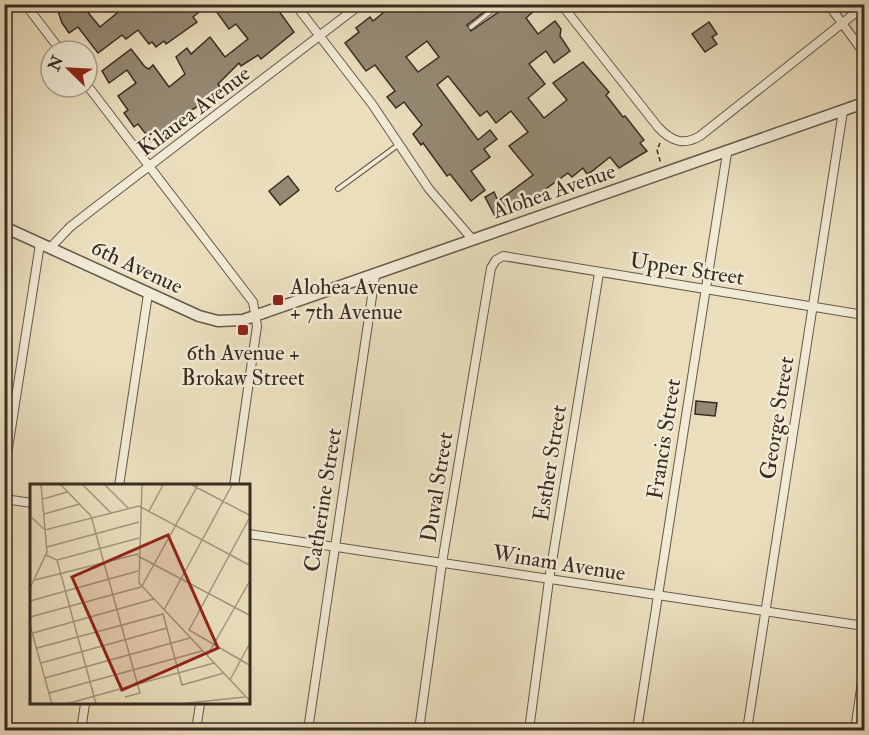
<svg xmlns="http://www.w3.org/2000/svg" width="869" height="735" viewBox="0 0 869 735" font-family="'IM FELL Double Pica',serif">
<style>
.building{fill:#958973;stroke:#382c23;stroke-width:1.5;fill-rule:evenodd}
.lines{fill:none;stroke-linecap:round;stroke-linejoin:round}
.service-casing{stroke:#64584a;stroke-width:6}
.minor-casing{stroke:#64584a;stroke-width:10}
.tertiary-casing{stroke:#64584a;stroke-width:13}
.path{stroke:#382c23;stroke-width:1.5;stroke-dasharray:4.5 3;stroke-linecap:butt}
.service{stroke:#f1ead4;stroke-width:4}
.minor{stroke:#f1ead4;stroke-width:8}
.tertiary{stroke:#f1ead4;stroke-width:10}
.poi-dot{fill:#8f2418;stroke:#f1ead4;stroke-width:2}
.labels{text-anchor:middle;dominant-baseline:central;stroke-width:5;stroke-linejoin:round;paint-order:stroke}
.street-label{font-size:22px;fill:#382c23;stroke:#f1ead4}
.poi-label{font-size:22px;fill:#382c23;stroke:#f1ead4;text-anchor:start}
.inset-road{fill:none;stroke:#a3977f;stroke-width:1.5}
.view{fill:#8f2418;fill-opacity:0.15;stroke:#8f2418;stroke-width:3}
.inset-edge{fill:none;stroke:#382c23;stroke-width:3}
</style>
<rect width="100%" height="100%" fill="#eadebd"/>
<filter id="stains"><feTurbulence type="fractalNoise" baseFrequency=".00333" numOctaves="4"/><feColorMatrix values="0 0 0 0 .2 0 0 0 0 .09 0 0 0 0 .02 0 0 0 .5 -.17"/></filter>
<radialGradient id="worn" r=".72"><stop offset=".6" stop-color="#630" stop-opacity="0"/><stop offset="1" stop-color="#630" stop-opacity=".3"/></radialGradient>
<g class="building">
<polygon points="66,4 93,4 86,10 100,27 128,4 179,4 182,9 188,4 209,4 193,17 197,22 166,44 164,41 156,47 152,42 149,44 138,30 126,39 122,35 98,53 78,27 69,33 62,23 58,11"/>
<polygon points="211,4 274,4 294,32 261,59 258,55 241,66 239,63 218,84 223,91 185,114 152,142 138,124 134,127 124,113 128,110 118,96 136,83 127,70 109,83 102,71 131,49 145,67 149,69 153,65 169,87 185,74 176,57 187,48 191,54 210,37 225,57 248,39 236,24 229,29"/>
<path d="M394,4H484L488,9L467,25L471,31L510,4H542L526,18L538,34L555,21L561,29L560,36L570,51L554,63L546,51L529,64L545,84L528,98L544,118L567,100L553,83L583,62L609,92L606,95L623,117L625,116L644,140L640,143L647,151L619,168L610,157L591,172L587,174L583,168L572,177L568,173L522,206L517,208L515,205L495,216L485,197L494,192L498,201L533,175L509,146L528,132L511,111L496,123L487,111L480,116L448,76L437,85L478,140L490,130L497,139L484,149L490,157L471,171L485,190L471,201L450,174L447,176L423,143L421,145L413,134L422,125L404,102L396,108L387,97L395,91L375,65L366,71L345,43L359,32L356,28L370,17L373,21ZM427,41L439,57L418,72L406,57Z"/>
<polygon points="709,22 717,34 712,37 717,44 705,52 692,34"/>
<polygon points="288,176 299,190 280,205 269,191"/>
<polygon points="696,401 717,403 715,416 695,414"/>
</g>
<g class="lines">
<g class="service-casing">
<g id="service">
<polyline points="471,27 500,4"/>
<polyline points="338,189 398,145"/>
</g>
</g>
<g class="minor-casing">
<g id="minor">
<polyline points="25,4 61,51"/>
<polyline points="295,4 372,104 429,189 473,240"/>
<path d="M561,4L658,127C671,141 683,146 700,136L864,6"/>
<polyline points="828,4 864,53"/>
<polyline points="87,85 253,302 257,326 234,486"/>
<polyline points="50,248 70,227 93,209 361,4"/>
<polyline points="4,474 40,244"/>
<polyline points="119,486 148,294"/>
<polyline points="4,499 32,503"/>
<polyline points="249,534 864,626"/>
<polyline points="81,730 85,704"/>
<polyline points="196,730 200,704"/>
<polyline points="308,730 375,276"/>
<polyline points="419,730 442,563 491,268 496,260 503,256 864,315"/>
<polyline points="529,730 549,580 599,273"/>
<polyline points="637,730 727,153"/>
<polyline points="747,730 843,111"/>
<polyline points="855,730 864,668"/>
</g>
</g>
<g class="tertiary-casing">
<polyline id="tertiary" points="4,227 199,316 218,321 243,320 864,103"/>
</g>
<polyline class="path" points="660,143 657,150 661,164"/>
<use href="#service" class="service"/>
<use href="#minor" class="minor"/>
<use href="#tertiary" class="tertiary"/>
</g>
<g class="poi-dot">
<rect x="272" y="294" width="12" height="12" rx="3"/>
<rect x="237" y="324" width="12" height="12" rx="3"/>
</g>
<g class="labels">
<g class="street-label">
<text transform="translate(194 111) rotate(-37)">Kilauea Avenue</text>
<text transform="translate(554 191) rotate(-19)">Alohea Avenue</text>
<text transform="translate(137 267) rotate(25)">6th Avenue</text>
<text transform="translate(687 269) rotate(9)">Upper Street</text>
<text transform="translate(777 418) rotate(-81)">George Street</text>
<text transform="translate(664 439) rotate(-81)">Francis Street</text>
<text transform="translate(550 463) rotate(-81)">Esther Street</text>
<text transform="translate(437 487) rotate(-81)">Duval Street</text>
<text transform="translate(323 500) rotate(-81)">Catherine Street</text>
<text transform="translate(559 563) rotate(9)">Winam Avenue</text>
</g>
<g class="poi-label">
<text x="290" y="287">Alohea Avenue<tspan x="290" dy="25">+ 7th Avenue</tspan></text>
<text x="243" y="353" text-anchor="middle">6th Avenue +<tspan x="243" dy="25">Brokaw Street</tspan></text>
</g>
</g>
<g transform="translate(30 484)">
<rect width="220" height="220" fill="#eadebd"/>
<path class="inset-road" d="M31,1L61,32L110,209L95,213M53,1L81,29M75,1L98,24M112,1L109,99L221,218M162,1L221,32M13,15L37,8M109,22L221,82M119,27L133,1M14,30L50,20M221,31L159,146L221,182M0,32L15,46L109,22M17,63L109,38M16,71L27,76L66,220M108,72L221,132M27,76L109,54M5,96L108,70M112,102L168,1M0,104L17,68L11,1M0,117L108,87M134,126L202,1M0,133L111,103M0,141L22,220M3,149L124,115M7,164L133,130L152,201L194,189M177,172L221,95M11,179L137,144M15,194L160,154M200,196L221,157M19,209L172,167M36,220L184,179M149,220L215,213"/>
<path class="view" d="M138,51L188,164L92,206L42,93Z"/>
<rect width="220" height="220" class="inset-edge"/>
</g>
<rect width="869" height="735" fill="none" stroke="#eadebd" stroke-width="24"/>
<rect x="6" y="6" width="857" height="723" fill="none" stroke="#382c23" stroke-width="3"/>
<rect x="12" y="12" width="845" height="711" fill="none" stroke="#382c23" stroke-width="1.5"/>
<g transform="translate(69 69) rotate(294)"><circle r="28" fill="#f1ead4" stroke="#a79e8d" stroke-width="1.5"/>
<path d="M0-4.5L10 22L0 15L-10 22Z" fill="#8f2418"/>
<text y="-9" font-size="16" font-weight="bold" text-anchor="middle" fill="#382c23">N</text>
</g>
<rect width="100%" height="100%" filter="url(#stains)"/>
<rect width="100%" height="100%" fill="url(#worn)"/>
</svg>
